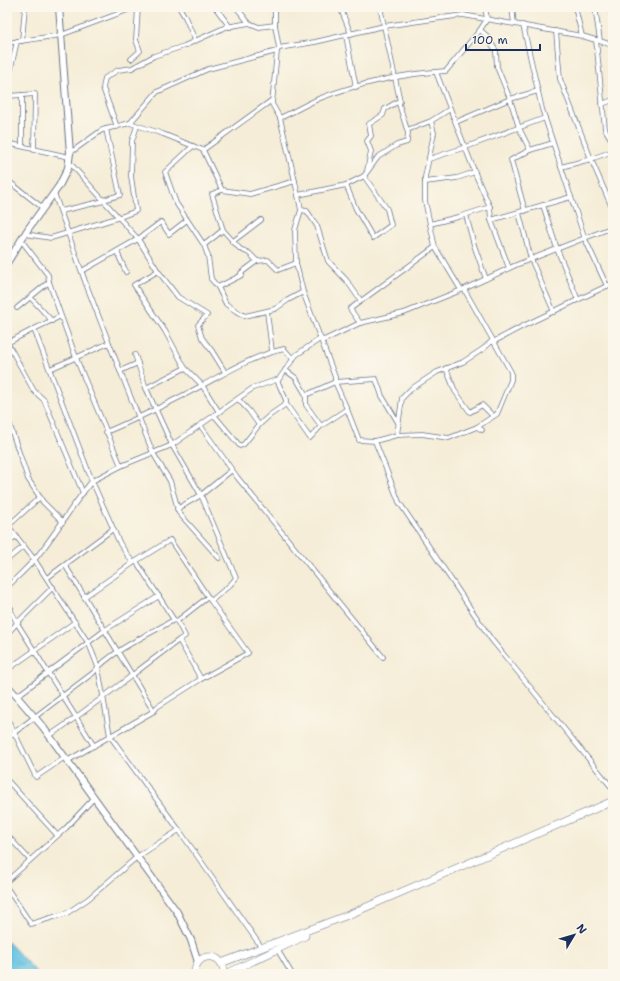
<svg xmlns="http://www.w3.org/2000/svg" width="620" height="981" viewBox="0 0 620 981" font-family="'Shantell Sans',sans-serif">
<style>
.water{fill:url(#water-ripples);stroke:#4078a0}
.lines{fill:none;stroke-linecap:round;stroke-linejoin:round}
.street-casing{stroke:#677288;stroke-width:5.5}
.primary-casing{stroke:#677288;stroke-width:8}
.highway-casing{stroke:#677288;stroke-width:8}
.street{stroke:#fff;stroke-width:4}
.primary{stroke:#fff;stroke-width:6}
.highway{stroke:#fff;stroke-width:7}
</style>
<defs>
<pattern id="water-ripples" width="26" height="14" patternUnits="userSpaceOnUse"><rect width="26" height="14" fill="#64c2e2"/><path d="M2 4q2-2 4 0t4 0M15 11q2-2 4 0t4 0" fill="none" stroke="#529eba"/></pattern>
</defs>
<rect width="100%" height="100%" fill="#fbf7ec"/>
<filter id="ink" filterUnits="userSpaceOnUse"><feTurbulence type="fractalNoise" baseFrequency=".025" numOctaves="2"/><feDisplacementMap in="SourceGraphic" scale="8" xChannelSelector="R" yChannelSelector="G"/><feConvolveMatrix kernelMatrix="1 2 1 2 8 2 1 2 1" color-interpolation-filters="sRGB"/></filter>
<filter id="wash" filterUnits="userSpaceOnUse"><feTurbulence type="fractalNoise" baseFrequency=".012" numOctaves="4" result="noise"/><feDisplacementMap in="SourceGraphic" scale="16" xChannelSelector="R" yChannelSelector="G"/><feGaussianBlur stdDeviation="0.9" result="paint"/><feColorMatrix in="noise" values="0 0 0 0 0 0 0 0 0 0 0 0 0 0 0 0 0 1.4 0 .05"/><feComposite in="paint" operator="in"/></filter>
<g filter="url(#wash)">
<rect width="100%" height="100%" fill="#f5edd7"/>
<polygon class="water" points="7,941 38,974 7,974"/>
</g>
<g filter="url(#ink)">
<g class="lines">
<g class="street-casing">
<g id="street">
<polyline points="179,7 185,17 195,40"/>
<polyline points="215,7 230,27"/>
<polyline points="236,7 249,23"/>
<polyline points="275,7 275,25 279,48 277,51 272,104 280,118 295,181"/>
<polyline points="340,7 351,34"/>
<polyline points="512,7 514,24"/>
<polyline points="575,7 582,36"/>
<polyline points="595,7 600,41"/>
<polyline points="611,7 613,32"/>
<polyline points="523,25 542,109 561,167 585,239 607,286"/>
<polyline points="556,31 560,79 591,159 561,167"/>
<polyline points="346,36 356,87"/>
<polyline points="596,40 605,129 613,142"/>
<polyline points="22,41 25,7"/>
<polyline points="7,43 61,35 136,7"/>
<polyline points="279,48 315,42 384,26 463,15 582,36 613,45"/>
<polyline points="131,59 140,51 136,40 138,7"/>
<polyline points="436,72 477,178 490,207 491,220 509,268"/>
<polyline points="7,86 17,41"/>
<polyline points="22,95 35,94 34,150"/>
<polyline points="7,96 22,95 22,146"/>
<polyline points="602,104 613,100"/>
<path d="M280,118C293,112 305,105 318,99C355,84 407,73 446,71L480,30L487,19L485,7"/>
<polyline points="431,121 450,109"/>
<polyline points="456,122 510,99 497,67 496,51 486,35 480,30"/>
<polyline points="130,123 157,92 208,69 277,51"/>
<polyline points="117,127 103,88 105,78 118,70 132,68 154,56 184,46 226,27 249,23 259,27 275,25"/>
<polyline points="407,130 431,121 434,133 425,177 425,201 435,247 461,290"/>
<polyline points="7,143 69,157"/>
<polyline points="193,146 165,172 176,203 204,245 208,256 211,279 218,287 226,304 236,311 245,316 275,309 288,300 303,292"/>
<polyline points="203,150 272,100"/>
<polyline points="530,150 519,128 510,99 538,91"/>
<polyline points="613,151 591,159 613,210"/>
<polyline points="70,153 102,130 130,123 163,134 203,150 222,190 250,194 295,181 301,210 295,230 296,263 303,292 335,377 335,382 347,409 321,426"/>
<polyline points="429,159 466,147 545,118"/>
<polyline points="367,171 371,151 367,141 371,136 369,124 383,115 385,109 399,101"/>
<polyline points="7,180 43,208"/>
<polyline points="425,182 457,178 475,172"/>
<polyline points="346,185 356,209 373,238 391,225 387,209 364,176"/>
<polyline points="54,193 86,284 109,343 153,453 170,481 179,513 219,558"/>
<polyline points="298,195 346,185 364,176 378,157 397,145 407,142 408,133 399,104 400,101 380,7"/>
<polyline points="103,200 120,195 106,129"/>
<polyline points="104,201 138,239 158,271 178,297 207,315 198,325 202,338 212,351 225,372"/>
<polyline points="543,205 557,249 578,300"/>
<polyline points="301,210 307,211 317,226 328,261 347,281 361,301"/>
<polyline points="61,211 104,201 69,162"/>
<polyline points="525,211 511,160 530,150 553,143"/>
<polyline points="519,213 531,259 554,312"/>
<polyline points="466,215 474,245 486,279"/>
<polyline points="491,220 571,197"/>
<polyline points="430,224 458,217 490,207"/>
<polyline points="223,230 240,249 249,253 257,261"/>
<polyline points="25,234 51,238 120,217 136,211 131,176 132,141 137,126"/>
<polyline points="21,240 48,275 49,282"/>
<polyline points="232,242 261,220"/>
<polyline points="204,245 223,230 212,194 222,190"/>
<polyline points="117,252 126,272"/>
<polyline points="82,271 138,239 161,222 169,234 187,220"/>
<polyline points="158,271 134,285 165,331 185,368 146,388 172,445 201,495 236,578 230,585 211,601"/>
<polyline points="218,287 242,275 241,273 257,261 268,260 278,270 296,263"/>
<polyline points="464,289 511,372 511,380 497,414 477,427"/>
<polyline points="30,297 52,321"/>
<polyline points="17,308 49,282 61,316 34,329 92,481 121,466 78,363 61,316"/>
<polyline points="267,312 272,351"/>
<polyline points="360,323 350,309 435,247"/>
<polyline points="7,342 34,391 44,400 83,493"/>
<polyline points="493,342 523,326 613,283"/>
<polyline points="7,343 34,329"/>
<polyline points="135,355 146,388"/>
<polyline points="185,368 202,385 219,412"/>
<polyline points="446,368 455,391 470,412 482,405 493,416"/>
<polyline points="50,369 109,343"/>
<polyline points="285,370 296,378 306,395 306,405 321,426 310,438 286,404"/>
<polyline points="120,371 138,363"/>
<polyline points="306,395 335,382 376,379 382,396 399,424"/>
<polyline points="238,399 249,411 259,425 270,415 286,404 286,400 277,380"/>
<polyline points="347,409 359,440 375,441 399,502 491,639 613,789"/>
<polyline points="214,415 240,446 244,444 259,425"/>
<polyline points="7,417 28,479 43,502 63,522"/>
<polyline points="200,425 237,477 383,657"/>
<path d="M106,432C139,418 171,402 203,385C231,370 253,356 284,349L293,359"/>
<polyline points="397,435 402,398 411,389 437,372 463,362 483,349 492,341"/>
<polyline points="375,441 397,435 422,434 449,438 477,427 482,430"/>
<polyline points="121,466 172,445 253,388 279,379 296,355 320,339 324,340 360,323 404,313 464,289 516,265 613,227"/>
<polyline points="177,509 201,495 232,470"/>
<polyline points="7,525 8,526 40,497"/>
<polyline points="7,527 8,526 34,559 89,644 98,667 110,736 179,830 137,857 88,899 67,913 31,924 7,888"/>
<polyline points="7,543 16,536"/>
<polyline points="7,560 24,546"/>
<polyline points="136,561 174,620 177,621 208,597"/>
<polyline points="65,565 154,711"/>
<polyline points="47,578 113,529"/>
<path d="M7,587C18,576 30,566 39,554C58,530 73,504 92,481L120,544L133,563L170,540L208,597L248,653L201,679L157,707L154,711L67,761"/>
<polyline points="84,597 133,563"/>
<polyline points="7,604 11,608 10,609 17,623 94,746"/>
<polyline points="177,621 185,636 179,640 201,679"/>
<polyline points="7,634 17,623 53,587"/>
<polyline points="7,670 75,622"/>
<polyline points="17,696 105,630 159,596"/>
<polyline points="7,718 36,777 65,757"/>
<path d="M49,736C94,706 135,672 179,640"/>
<path d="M7,738L93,673C111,651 149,634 174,620"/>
<polyline points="7,780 57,835"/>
<polyline points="179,830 262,948"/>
<polyline points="7,835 30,860"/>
<polyline points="7,881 66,828 94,798"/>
<polyline points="277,949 292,974"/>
</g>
</g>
<g class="primary-casing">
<g id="primary">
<polyline points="7,263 28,229 59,186 68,168 70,153 59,7"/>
<polyline points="7,685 43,727 177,912 191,940 198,962"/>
</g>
</g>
<g class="highway-casing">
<g id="highway">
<polyline points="221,963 348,915 613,801"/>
<path d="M195,974C194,951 225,951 224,974"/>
<polyline points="226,974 305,936"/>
</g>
</g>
<use href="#street" class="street"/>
<use href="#primary" class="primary"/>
<use href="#highway" class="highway"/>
</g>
</g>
<rect width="620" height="981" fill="none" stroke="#fbf7ec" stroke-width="24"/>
<g transform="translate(574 935) rotate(52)" stroke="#fbf7ec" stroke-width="3" paint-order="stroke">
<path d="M0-3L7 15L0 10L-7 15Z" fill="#1b2f5e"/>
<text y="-6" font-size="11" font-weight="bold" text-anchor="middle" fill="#1b2f5e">N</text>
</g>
<path d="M466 44v6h74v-6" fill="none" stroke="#1b2f5e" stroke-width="2"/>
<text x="472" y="44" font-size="12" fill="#1b2f5e" stroke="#fbf7ec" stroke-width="3" paint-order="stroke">100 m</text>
</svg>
